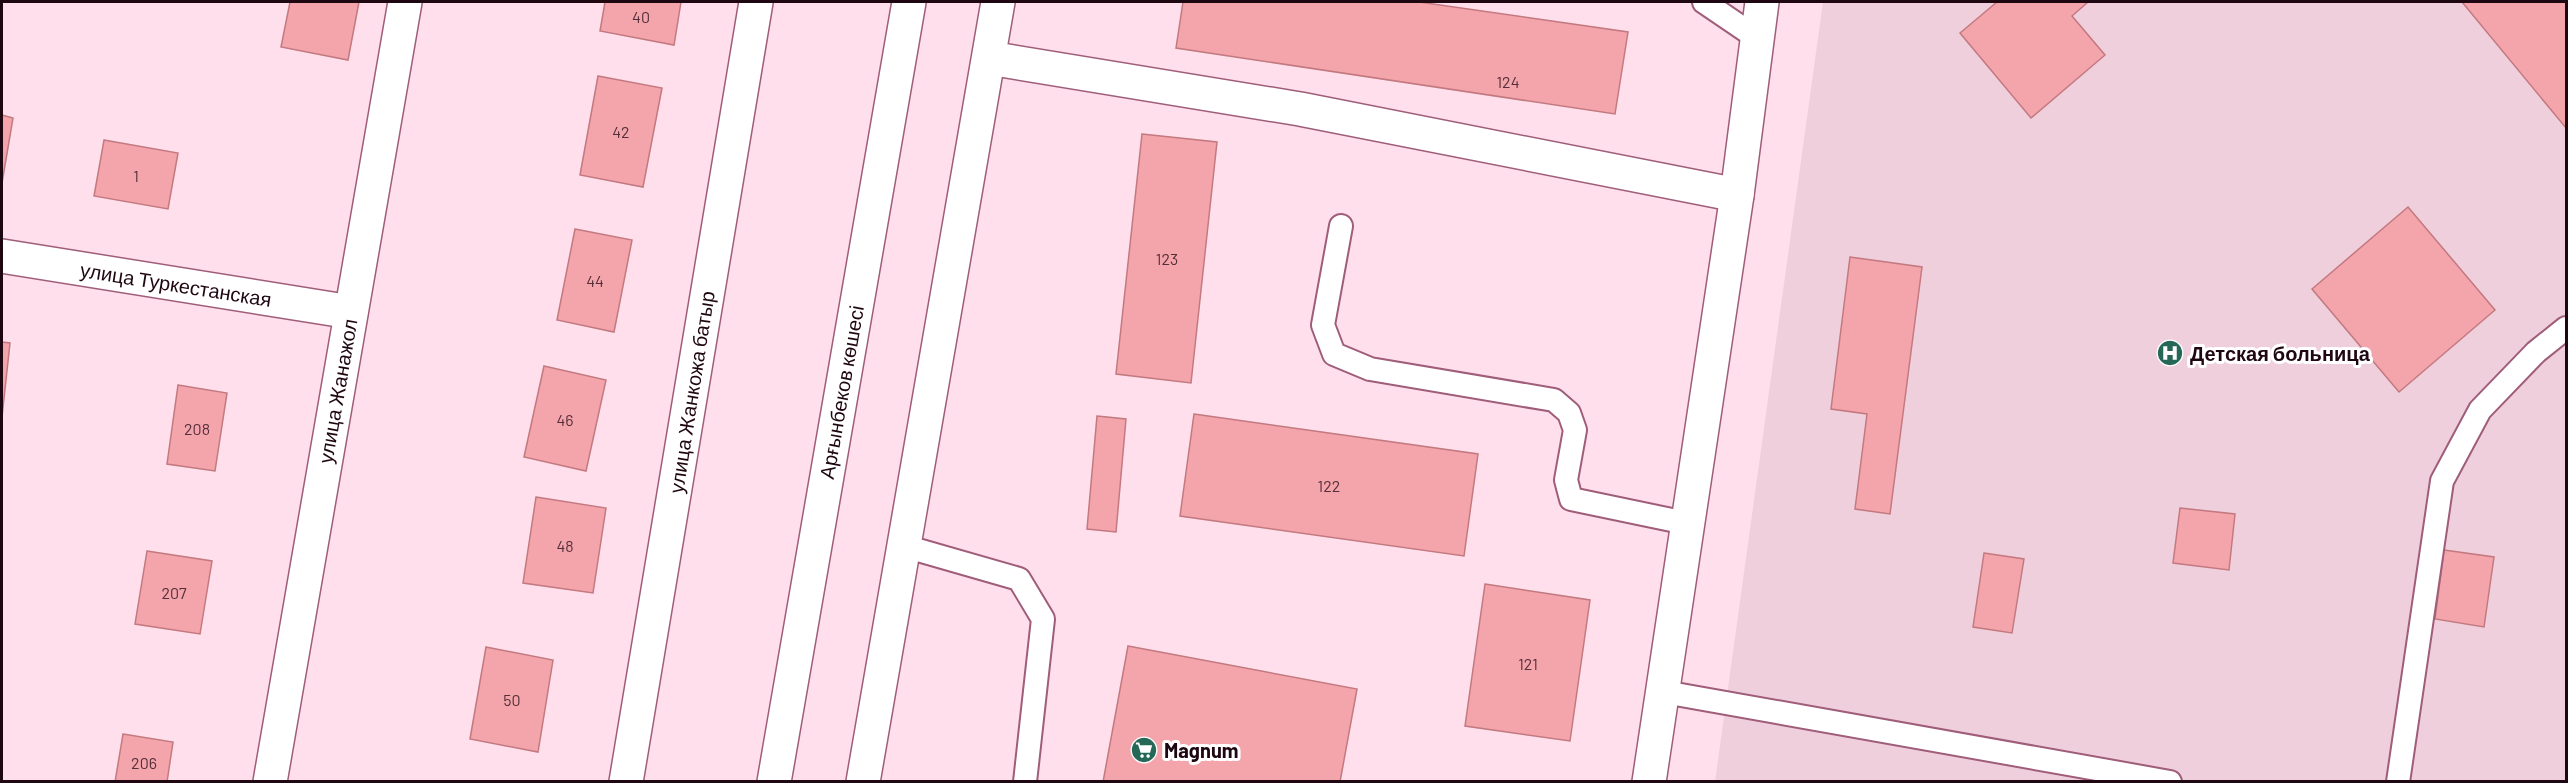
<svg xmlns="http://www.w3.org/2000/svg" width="2568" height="783" viewBox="0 0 2568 783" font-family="Barlow,sans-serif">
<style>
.built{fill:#f0cfdc}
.building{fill:#f4a5ac;stroke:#c37980;stroke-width:1.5}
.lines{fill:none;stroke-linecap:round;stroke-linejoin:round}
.service-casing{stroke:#9f5d79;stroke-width:26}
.minor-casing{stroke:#9f5d79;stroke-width:36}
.primary-casing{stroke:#9f5d79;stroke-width:36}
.service{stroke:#fff;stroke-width:22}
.minor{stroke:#fff;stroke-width:33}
.primary{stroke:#fff;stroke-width:33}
.labels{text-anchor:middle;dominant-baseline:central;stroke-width:6;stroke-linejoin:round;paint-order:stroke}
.number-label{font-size:16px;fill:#542e38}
.street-label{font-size:20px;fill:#1f0712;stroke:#fff}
.poi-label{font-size:20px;font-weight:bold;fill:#1f0712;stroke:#fff;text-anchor:start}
</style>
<rect width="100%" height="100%" fill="#fedfeb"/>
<polygon class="built" points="1823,2 2566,2 2566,781 1715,782"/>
<g class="building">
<polygon points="290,2 359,2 348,60 281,47"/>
<polygon points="605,2 681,2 674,45 600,31"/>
<polygon points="1183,2 1419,2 1628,32 1615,114 1176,48"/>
<polygon points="1997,2 2088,2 2072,16 2105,55 2031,118 1960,33"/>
<polygon points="2462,2 2566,2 2566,128"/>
<polygon points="598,76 662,88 643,187 580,175"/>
<polygon points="2,115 13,118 2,183"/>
<polygon points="1142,134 1217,142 1191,383 1116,374"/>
<polygon points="104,140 178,153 168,209 94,196"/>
<polygon points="2408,207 2495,310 2399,392 2312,289"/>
<polygon points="575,229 632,240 614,332 557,320"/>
<polygon points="1850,257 1922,267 1890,514 1855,509 1867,414 1831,409"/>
<polygon points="2,342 10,343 2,417"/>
<polygon points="544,366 606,380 586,471 524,457"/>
<polygon points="178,385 227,393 215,471 167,464"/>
<polygon points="1194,414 1478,454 1464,556 1180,516"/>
<polygon points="1097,416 1126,419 1116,532 1087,529"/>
<polygon points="536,497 606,508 593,593 523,583"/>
<polygon points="2180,508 2235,514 2229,570 2173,563"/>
<polygon points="2444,550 2494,557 2484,627 2435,619"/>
<polygon points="147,551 212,561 200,634 135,624"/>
<polygon points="1984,553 2024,559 2012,633 1973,627"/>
<polygon points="1485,584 1590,600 1570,741 1465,726"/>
<polygon points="1128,646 1357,689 1340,782 1103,782"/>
<polygon points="486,647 553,660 538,752 470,739"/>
<polygon points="123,734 173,742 167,782 115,782"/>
</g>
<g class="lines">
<g class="service-casing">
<g id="service">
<polyline points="1704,2 1757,38"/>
<polyline points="1341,226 1323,325 1334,354 1370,369 1554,400 1569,413 1575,430 1566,480 1571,499 1686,523"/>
<polyline points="904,546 1019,579 1043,619 1025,782"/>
<polyline points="1664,692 2170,782"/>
<polyline points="2398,782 2442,481 2480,410 2536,352 2566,328"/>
</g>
</g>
<g class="minor-casing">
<g id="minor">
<polyline points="989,58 1300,109 1737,195"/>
<polyline points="2,256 351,312"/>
<polyline points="270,782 405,2"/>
<polyline points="626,782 756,2"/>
<polyline points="1649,782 1737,195 1762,2"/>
</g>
</g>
<g class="primary-casing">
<g id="primary">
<polyline points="774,782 909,2"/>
<polyline points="863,782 998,2"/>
</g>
</g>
<use href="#service" class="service"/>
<use href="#minor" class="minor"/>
<use href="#primary" class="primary"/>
</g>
<defs>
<g id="hospital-disc" transform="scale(1.35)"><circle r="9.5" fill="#266857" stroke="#fff"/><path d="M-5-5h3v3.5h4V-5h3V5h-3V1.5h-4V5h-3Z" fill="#fff"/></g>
<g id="supermarket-disc" transform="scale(1.35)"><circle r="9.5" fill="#266857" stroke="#fff"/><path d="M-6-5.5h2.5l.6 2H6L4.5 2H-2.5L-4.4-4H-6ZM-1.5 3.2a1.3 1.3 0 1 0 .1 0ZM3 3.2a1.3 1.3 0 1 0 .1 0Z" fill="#fff"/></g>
</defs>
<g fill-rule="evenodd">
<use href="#hospital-disc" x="2170" y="353"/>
<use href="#supermarket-disc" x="1144" y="750"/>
</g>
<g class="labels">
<g class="number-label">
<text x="641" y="16">40</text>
<text x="1508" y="81">124</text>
<text x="621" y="131">42</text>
<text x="136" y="175">1</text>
<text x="1167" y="258">123</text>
<text x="595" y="280">44</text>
<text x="565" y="419">46</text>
<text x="197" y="428">208</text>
<text x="1329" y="485">122</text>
<text x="565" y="545">48</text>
<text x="174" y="592">207</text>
<text x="1528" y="663">121</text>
<text x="512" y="699">50</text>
<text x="144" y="762">206</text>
</g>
<g class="street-label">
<text transform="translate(176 284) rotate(9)">улица Туркестанская</text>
<text transform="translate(337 391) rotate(-80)">улица Жанажол</text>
<text transform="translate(691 392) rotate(-81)">улица Жанкожа батыр</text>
<text transform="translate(841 392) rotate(-80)">Арғынбеков көшесі</text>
</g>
<g class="poi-label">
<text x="2190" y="353">Детская больница</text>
<text x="1164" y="750">Magnum</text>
</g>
</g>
<rect width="2568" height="783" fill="none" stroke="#1f0712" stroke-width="6"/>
</svg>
